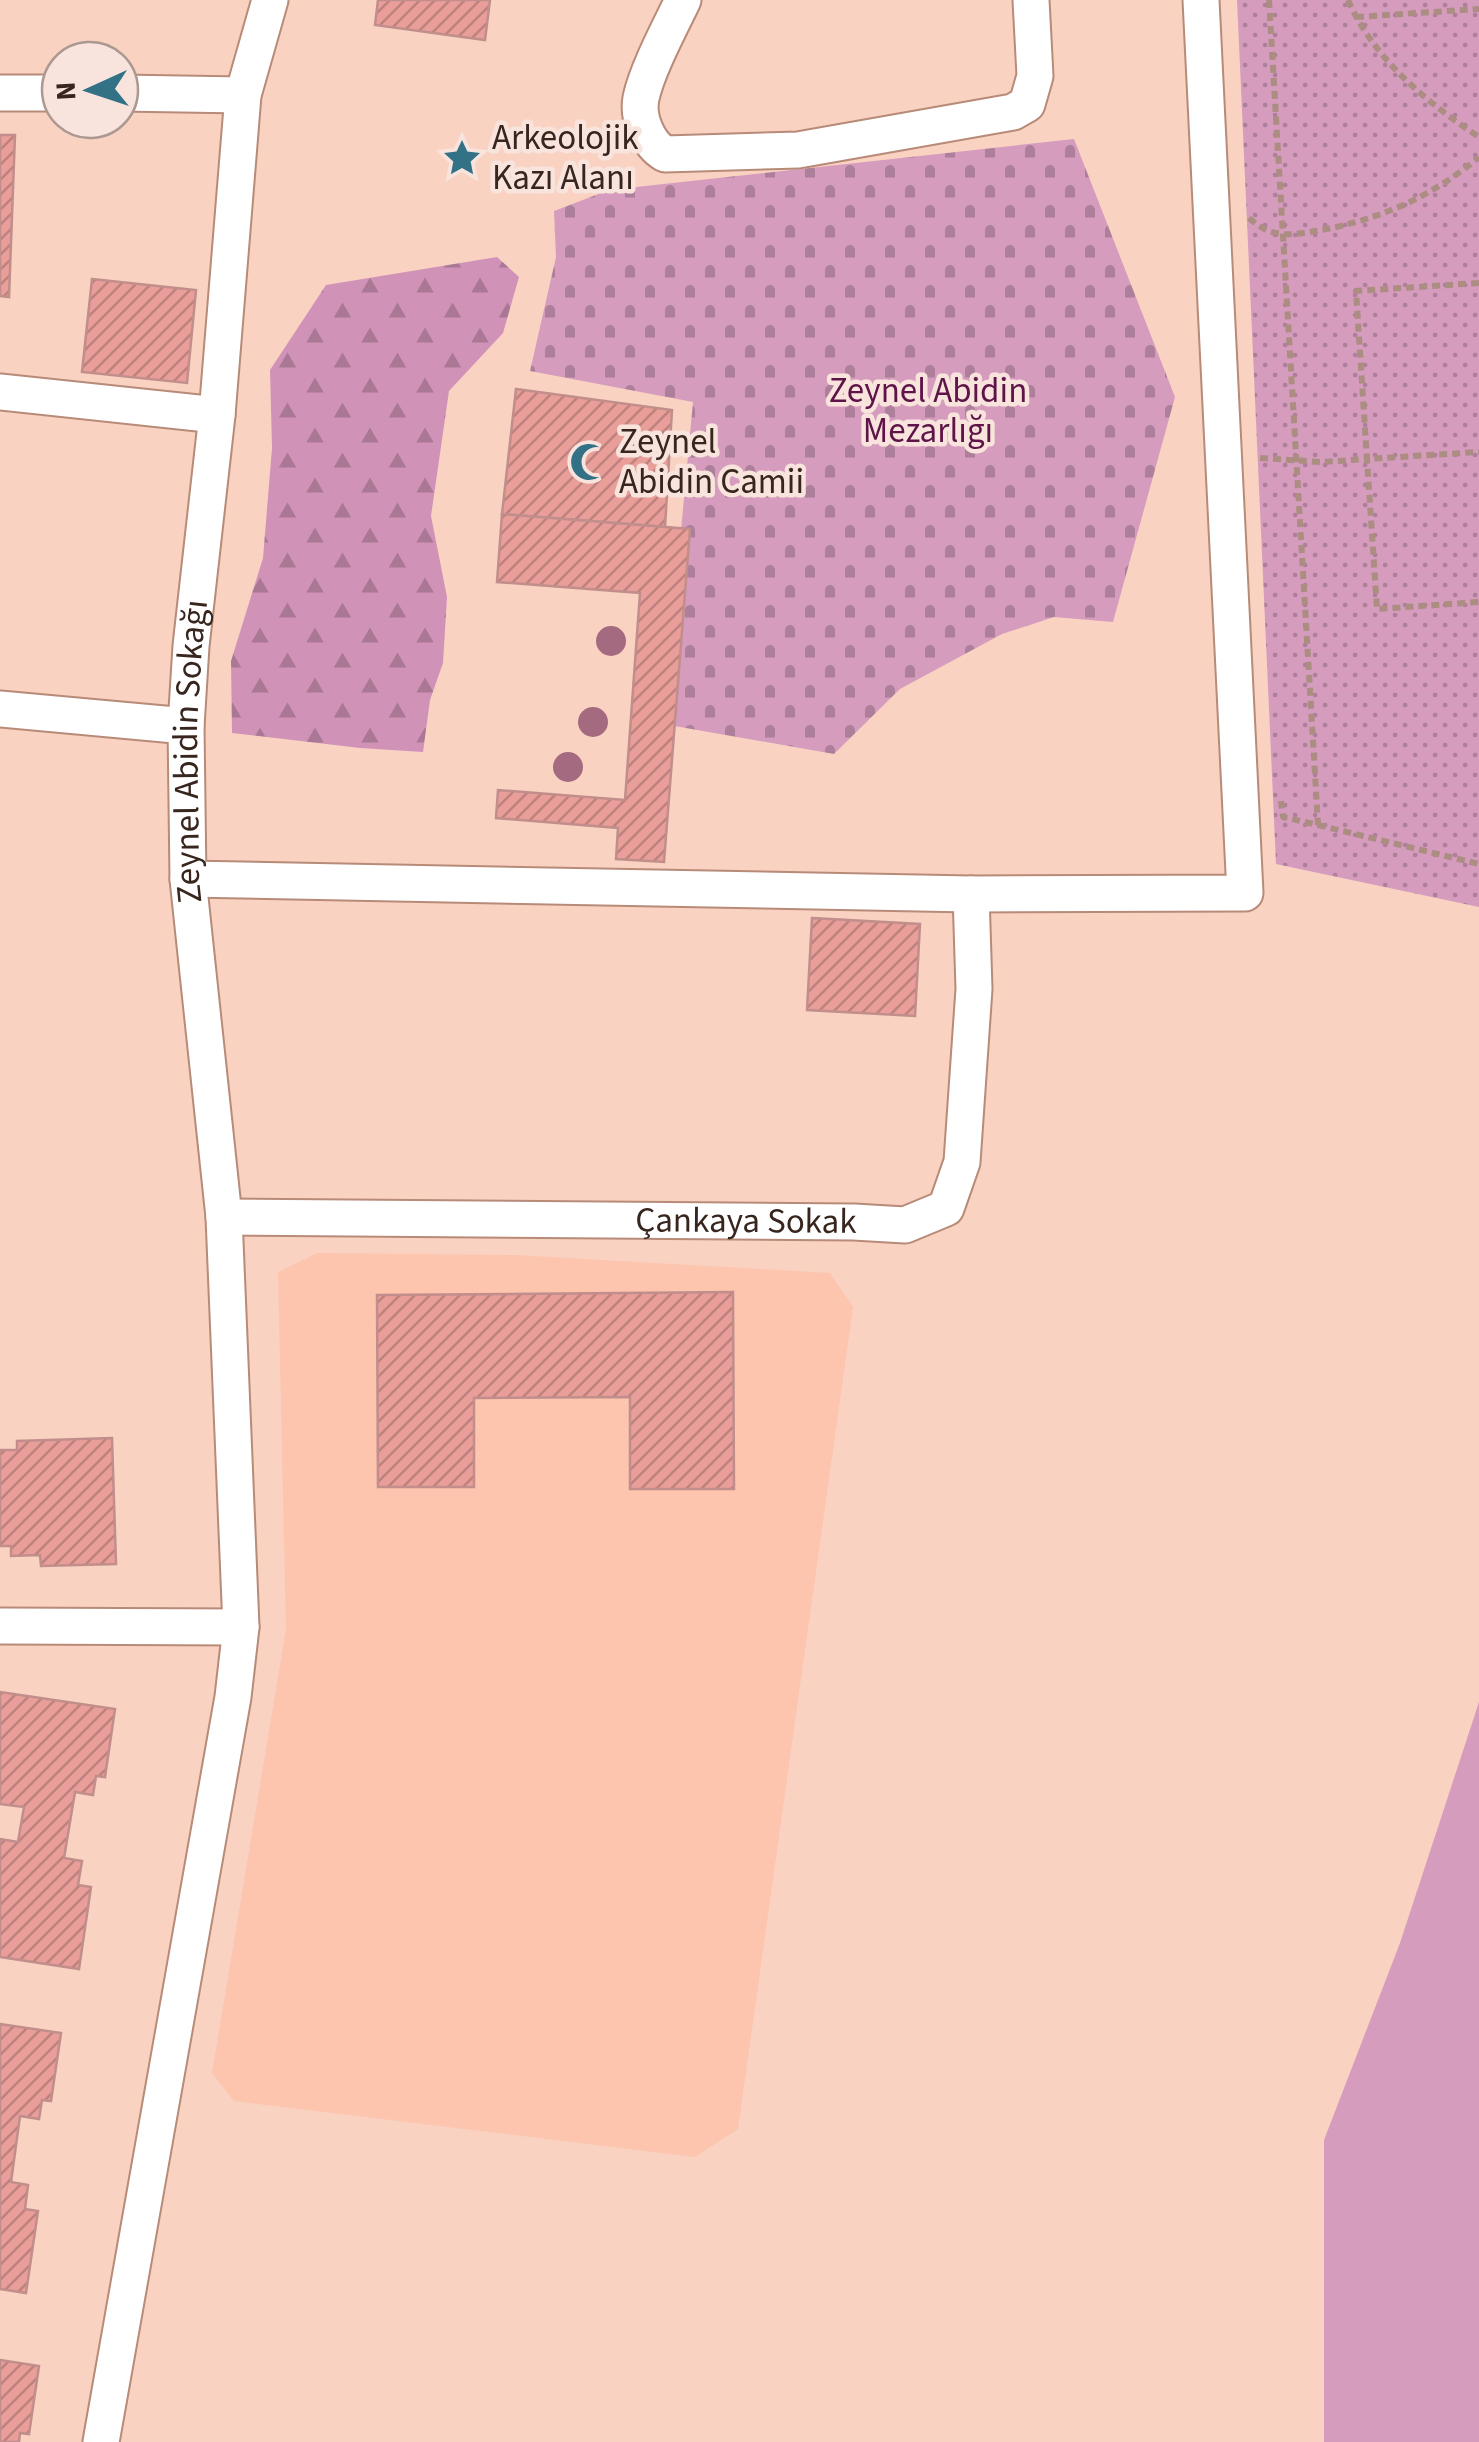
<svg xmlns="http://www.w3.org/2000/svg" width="1479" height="2442" viewBox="0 0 1479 2442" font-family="'Source Sans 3',sans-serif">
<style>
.built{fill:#fdc4ae}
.grass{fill:#d59cbe}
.forest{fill:url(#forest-firs)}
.cemetery{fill:url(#cemetery-stones)}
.park{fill:url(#park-dots)}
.building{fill:url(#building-hatch);stroke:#c18e8b;stroke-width:2.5}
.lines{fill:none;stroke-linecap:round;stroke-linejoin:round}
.minor-casing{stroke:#b88a78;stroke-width:39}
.path{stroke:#ac8d81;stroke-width:6;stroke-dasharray:8 5;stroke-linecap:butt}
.minor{stroke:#fff;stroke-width:35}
.tree{fill:#a46a7f}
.labels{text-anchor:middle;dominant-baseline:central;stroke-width:9;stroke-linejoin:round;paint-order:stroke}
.poi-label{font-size:35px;fill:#37251e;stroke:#f8e4dc;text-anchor:start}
.park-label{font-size:35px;fill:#5e1448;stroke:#f8e4dc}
.street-label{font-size:35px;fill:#37251e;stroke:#f8e4dc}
</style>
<defs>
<pattern id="forest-firs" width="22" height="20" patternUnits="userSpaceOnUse" patternTransform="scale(2.5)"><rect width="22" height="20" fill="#d192b8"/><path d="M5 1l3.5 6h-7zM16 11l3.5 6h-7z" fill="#aa7795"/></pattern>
<pattern id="cemetery-stones" width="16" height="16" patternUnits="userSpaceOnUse" patternTransform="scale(2.5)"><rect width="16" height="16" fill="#d59cbe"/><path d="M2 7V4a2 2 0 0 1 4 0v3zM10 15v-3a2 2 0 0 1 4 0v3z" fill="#ae7f9a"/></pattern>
<pattern id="park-dots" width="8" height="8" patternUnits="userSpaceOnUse" patternTransform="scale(2.5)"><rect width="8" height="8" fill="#d59cbe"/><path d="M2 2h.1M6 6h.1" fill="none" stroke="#ae7f9a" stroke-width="1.8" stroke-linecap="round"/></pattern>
<pattern id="building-hatch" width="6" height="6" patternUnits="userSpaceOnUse" patternTransform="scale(2.5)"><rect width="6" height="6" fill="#e99e9a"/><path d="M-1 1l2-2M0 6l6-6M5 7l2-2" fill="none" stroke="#be817d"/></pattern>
</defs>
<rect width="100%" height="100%" fill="#f9d2c2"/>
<polygon class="built" points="318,1253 515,1255 830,1273 853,1307 738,2129 695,2157 234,2101 212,2073 286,1629 278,1272"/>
<polygon class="grass" points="1479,1702 1479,2442 1324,2442 1324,2140 1400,1943"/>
<polygon class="forest" points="497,257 519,277 503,333 449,391 431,516 447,597 443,663 430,700 423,752 360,748 232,733 231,661 263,558 272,448 270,370 326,285"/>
<polygon class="cemetery" points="1074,139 1175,397 1113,622 1054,617 1002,634 900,689 834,754 663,724 693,402 530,371 556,257 554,211 609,190"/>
<polygon class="park" points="1237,0 1479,0 1479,907 1276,864"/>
<g class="building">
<polygon points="378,0 490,0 485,40 375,25"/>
<polygon points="0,135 15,135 9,297 0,296"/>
<polygon points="92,279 196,290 187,383 82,372"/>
<polygon points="516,389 672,410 665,527 502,514"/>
<polygon points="502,514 690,529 664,862 616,859 618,828 496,818 498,790 625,800 640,593 497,582"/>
<polygon points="812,918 920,924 915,1016 807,1010"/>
<polygon points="733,1292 734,1489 630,1489 630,1397 474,1398 474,1487 378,1487 377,1295"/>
<polygon points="112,1438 116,1564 41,1566 40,1555 11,1556 11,1546 0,1546 0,1450 17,1450 17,1441"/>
<polygon points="0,1692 115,1709 105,1777 96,1776 93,1795 75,1792 64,1858 82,1861 78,1885 91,1887 79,1969 0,1957 0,1839 18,1842 24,1807 0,1804"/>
<polygon points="0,2024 61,2033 51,2101 42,2100 39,2119 20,2116 11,2182 28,2185 25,2209 38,2211 26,2293 0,2289"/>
<polygon points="0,2360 39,2366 29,2434 20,2433 19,2442 0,2442"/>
</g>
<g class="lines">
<g class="minor-casing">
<g id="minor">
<path d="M683,0C670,27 647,70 641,98C637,118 648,144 665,154L798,150L1013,112L1027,104L1035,76L1031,0"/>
<polyline points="0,93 60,93"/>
<polyline points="120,93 243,95"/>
<polyline points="0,392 217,415"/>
<polyline points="0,709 186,726"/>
<polyline points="188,879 971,894 1245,893 1201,0"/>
<path id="s1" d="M224,1217L854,1222L905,1225L946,1208L962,1162L974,989L971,894"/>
<polyline points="0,1626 241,1627"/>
<path id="s2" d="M101,2442L233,1697L241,1627L224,1217L188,879L186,726L191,646L217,415L243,95L270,0"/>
</g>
</g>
<g class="path">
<polyline points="1269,0 1318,825 1283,817 1281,801"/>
<path d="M1348,0C1374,59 1426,102 1479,137"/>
<polyline points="1356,17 1479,9"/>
<path d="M1249,218C1257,225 1266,231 1276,233C1289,236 1303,233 1315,231C1377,221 1432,197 1479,157"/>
<polyline points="1479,283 1356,291 1367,459 1479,452"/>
<polyline points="1260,458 1321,462 1367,459 1377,609 1479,602"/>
<polyline points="1318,825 1479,864"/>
</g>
<use href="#minor" class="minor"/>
</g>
<g class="tree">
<circle cx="611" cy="641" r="15"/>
<circle cx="593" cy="722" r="15"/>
<circle cx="568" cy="767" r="15"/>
</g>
<defs>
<g id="sight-bare" transform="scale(3)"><path d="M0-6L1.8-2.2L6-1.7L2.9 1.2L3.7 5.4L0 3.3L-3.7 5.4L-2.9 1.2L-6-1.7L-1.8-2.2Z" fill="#327186" stroke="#f8e4dc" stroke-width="2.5" paint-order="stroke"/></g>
<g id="mosque-bare" transform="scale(3)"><path d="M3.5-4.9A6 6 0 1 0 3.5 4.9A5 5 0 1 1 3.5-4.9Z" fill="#327186" stroke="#f8e4dc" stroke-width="2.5" paint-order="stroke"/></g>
</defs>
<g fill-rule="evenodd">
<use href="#sight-bare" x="462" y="158"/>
<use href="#mosque-bare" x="589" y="462"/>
</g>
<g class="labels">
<g class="poi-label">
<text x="492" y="138">Arkeolojik<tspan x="492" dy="40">Kazı Alanı</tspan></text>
<text x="619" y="442">Zeynel<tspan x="619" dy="40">Abidin Camii</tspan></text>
</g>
<g class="park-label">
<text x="928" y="391">Zeynel Abidin<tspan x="928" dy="40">Mezarlığı</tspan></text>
</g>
<g class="street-label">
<text stroke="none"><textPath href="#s2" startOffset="1705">Zeynel Abidin Sokağı</textPath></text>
<text stroke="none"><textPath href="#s1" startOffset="522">Çankaya Sokak</textPath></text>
</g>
</g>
<g transform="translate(90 90) rotate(267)"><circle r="48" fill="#f8e4dc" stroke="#ab9890" stroke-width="2.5"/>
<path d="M0-8L18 38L0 25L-18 38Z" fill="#327186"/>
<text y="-15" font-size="28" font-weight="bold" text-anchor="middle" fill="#37251e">N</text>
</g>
</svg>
